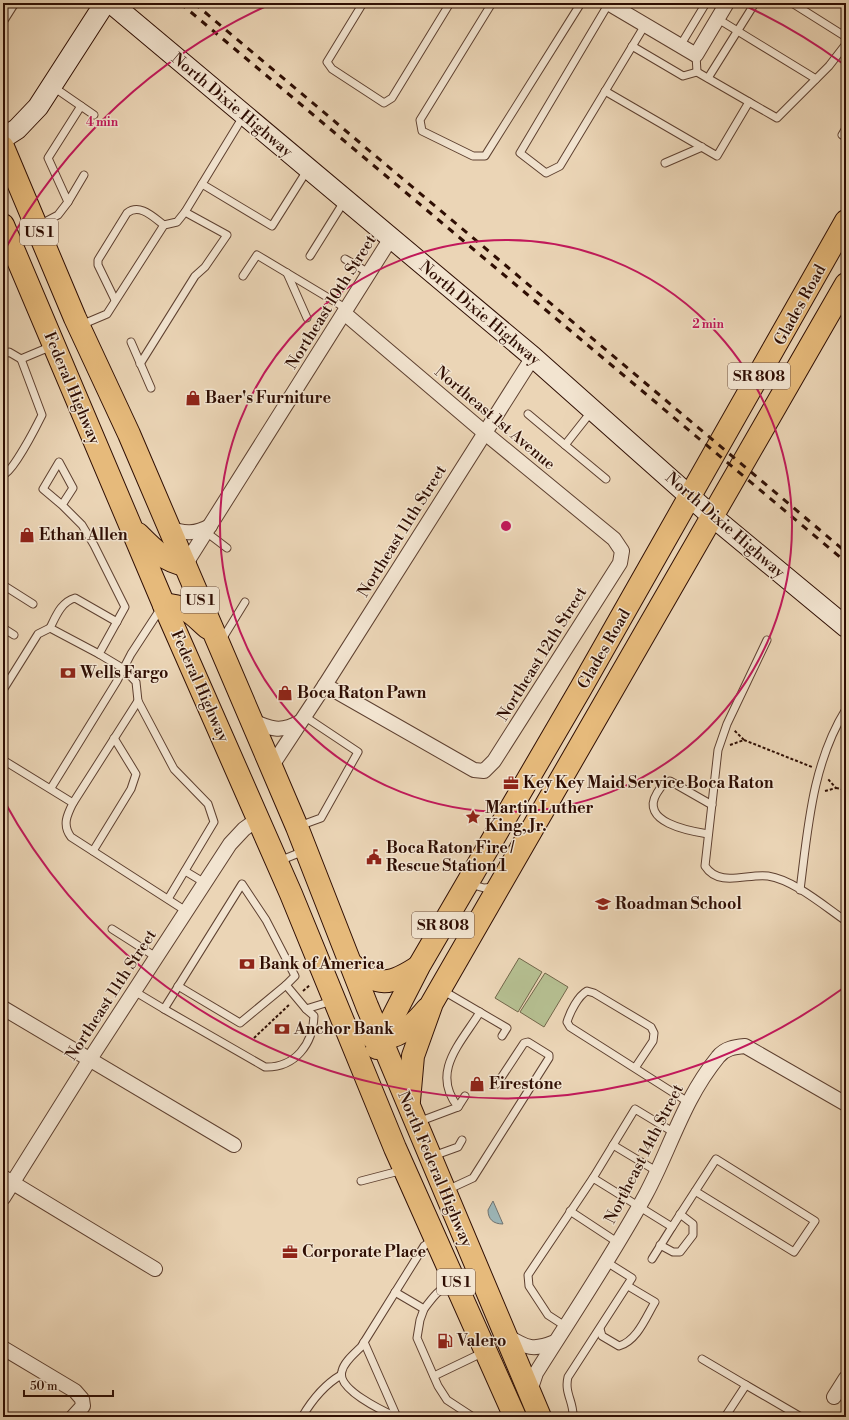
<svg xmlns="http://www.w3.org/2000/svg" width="849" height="1420" viewBox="0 0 849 1420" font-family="'Libre Bodoni',serif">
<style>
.green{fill:#b5be90;stroke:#72664a}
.water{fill:#9cb6b8;stroke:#707370}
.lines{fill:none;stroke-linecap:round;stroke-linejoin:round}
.lane-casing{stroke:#5e4030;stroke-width:9}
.street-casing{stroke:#5e4030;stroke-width:16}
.secondary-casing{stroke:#2f0e03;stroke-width:22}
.primary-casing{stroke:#2f0e03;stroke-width:24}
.path{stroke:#2f0e03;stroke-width:2;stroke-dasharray:3 2;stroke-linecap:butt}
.lane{stroke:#f2e4d0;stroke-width:7}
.street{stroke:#f2e4d0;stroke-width:14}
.secondary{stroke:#f2e4d0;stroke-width:20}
.primary{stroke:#e6ba7b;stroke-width:22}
.rail{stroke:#2f0e03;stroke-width:3;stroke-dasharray:7 7;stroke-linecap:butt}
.ring{fill:none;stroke:#c2185b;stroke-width:2}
.labels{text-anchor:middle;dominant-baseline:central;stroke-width:3;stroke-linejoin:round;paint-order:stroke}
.shield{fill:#f2e4d0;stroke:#6a4e40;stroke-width:1}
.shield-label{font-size:15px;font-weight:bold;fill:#2f0e03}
.street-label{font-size:16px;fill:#2f0e03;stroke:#f2e4d0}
.poi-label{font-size:16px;font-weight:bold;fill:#2f0e03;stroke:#f2e4d0;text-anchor:start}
.centre{fill:#c2185b;stroke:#f2e4d0;stroke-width:2}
.ring-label{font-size:12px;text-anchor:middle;font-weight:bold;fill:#c2185b;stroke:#f2e4d0;stroke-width:3;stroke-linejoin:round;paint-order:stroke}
</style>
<rect width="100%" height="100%" fill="#ebd5b6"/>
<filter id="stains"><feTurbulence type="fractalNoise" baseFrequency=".005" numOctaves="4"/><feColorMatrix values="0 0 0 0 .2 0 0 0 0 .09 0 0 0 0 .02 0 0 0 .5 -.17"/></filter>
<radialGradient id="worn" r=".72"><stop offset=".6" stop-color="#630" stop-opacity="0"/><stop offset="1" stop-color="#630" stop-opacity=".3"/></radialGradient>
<g class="green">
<polygon points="519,958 542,972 518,1012 495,998"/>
<polygon points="545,973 568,987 544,1027 520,1012"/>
</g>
<path class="water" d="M493,1201L503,1224C493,1224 488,1219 488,1210Z"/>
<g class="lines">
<g class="lane-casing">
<g id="lane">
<polyline points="363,3 327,62 332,69 384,103 392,98 450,3"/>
<polyline points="492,3 420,120 422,131 473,156 485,156 581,3"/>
<polyline points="609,3 520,153 546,173 560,166 645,25"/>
<polyline points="714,3 724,9"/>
<polyline points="792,3 846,37"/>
<polyline points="718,19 816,79"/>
<polyline points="3,22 15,3"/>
<polyline points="680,46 706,3"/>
<polyline points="696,55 697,72"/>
<polyline points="708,78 755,3"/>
<polyline points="52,86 94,115"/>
<polyline points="605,91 717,156 749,102 697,72 683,76 632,46"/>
<polyline points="749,102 777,118 829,66 846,44"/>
<polyline points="81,106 48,158 68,202 84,175"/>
<polyline points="244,115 202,184 272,226 308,169"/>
<polyline points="842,135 846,128"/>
<polyline points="665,163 702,147"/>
<polyline points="185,212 202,184"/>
<polyline points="39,225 58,215 68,202"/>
<polyline points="310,256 345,200"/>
<polyline points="345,259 369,273"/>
<polyline points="287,273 307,318"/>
<polyline points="243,276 257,255 347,309"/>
<path d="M115,300L98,265V260L127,213C140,203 153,217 164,225"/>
<polyline points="81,325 107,314 164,225 177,222 185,212 227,235 205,267 195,276 140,364"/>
<polyline points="131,342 151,388"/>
<polyline points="3,355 9,352 21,359 52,346"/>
<polyline points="591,412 565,445 606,479"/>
<polyline points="528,414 565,445"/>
<path d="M3,475C13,472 36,427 42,415L21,359"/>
<polyline points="62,505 43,489 59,462 73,488 62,505 82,525 94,545 125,607 99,654 124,669 136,682 138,701 174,769 208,804 214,822 168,899"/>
<polyline points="206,532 227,548"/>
<polyline points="3,585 33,604"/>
<polyline points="3,628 14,635"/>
<path d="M767,640L727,724L718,750L705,866C719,888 748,873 768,876C794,880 824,906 846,921"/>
<polyline points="221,641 245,602"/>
<path d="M99,654L50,628C56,616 61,602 75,598L117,622"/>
<polyline points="3,690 38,634 50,628"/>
<path d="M3,760L73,803C67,815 62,825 71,837L186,911"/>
<polyline points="51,788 117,681 131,654 161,608"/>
<polyline points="73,803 138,701"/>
<polyline points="299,826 321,818 358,752 304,716"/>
<path d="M708,834C689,831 639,822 657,793C661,787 663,782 670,781L712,805"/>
<polyline points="93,851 131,789 136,774 114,738"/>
<polyline points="279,861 304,851"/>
<polyline points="185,871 205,883"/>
<polyline points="470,884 484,888 495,887"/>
<path d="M800,890C808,828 812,764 846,709"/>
<polyline points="112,929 156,957"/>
<polyline points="178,986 240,1023 286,985"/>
<polyline points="442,990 507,1028 502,1036"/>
<polyline points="134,991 164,1009 242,884 266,920 295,976 286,985 306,1009 332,1001"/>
<path d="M164,1009L265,1067C295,1068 313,1044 314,1016L306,1009"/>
<path d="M635,1068L653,1041L654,1033L651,1027L594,993L587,991C578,996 570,1012 567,1022L570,1027L688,1102"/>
<path d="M458,1107C430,1072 461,1043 480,1012"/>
<polyline points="418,1122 458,1107 465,1096"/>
<polyline points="613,1145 658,1172"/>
<polyline points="433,1156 458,1147 462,1140"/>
<polyline points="593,1178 635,1109 673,1132"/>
<polyline points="361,1181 403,1170"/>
<polyline points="447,1190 473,1178 549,1058 549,1055 528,1042 524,1043 497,1084"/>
<polyline points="570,1211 617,1242"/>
<polyline points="660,1245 673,1252 680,1252 693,1235 693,1224 680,1214"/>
<polyline points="652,1259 672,1227"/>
<path d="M395,1292L424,1309C433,1297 439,1289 452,1282"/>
<polyline points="424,1309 420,1320 417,1338 438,1386 447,1400 473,1417"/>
<polyline points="565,1326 548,1315 529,1286 528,1275 593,1178 672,1227 716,1159 815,1221 794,1252 695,1191"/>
<path d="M600,1329L602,1336L619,1346C637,1341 646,1317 655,1302L628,1286"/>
<polyline points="364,1342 397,1417"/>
<polyline points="702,1359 746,1385"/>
<polyline points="434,1376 484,1352"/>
<path d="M302,1417C312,1400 324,1385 341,1375"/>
<path d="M396,1417C383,1411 336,1389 342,1371C344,1362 354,1354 361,1347L424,1246L433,1240"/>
<path d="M573,1417C574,1402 564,1393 568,1377L632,1278L605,1261"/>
<polyline points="725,1417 746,1385 801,1417"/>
</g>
</g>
<g class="street-casing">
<g id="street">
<polyline points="608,3 696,55 727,3"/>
<path d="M169,528C184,534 196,534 210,526"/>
<polyline points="185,565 391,238"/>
<polyline points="325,685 474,770 484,771 494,761 620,563 622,551 614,539 485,433 344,313"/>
<path d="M251,720C270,729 281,733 300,722"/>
<polyline points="271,767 325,685 533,357"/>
<polyline points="3,1008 234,1145"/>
<polyline points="3,1177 155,1269"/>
<polyline points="3,1198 90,1059 230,844 244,829 258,819"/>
<path d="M507,1336C527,1348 533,1351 555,1342"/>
<polyline points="3,1348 75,1391 82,1399 83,1406 73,1417"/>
<path d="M530,1391L536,1373C573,1314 613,1255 646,1194C671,1147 683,1100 718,1057C725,1048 735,1047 745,1046L846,1104"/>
<polyline points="834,1397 846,1378"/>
</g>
</g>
<g class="secondary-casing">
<g id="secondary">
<polyline points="111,3 533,357 713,517 846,627"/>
<polyline points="3,138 17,129 38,107 105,3"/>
</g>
</g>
<g class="primary-casing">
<g id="primary">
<polyline points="3,147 75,318 129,434 297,827 367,1006 540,1417"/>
<polyline points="3,225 164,605 291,894 395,1148 515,1417"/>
<path d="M138,534C154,550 163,560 185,565"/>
<path d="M164,605C187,605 192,614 208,628"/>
<path d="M351,964C379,987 389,986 418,967"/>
<path d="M372,1037C395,1043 414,1025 427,1009"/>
<polyline points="377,1048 419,966 581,688 846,221"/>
<polyline points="409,1101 413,1056 432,1003 846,284"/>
</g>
</g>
<g class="path">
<polyline points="744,740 812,767"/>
<polyline points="730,745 744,740 734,730"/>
<polyline points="836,788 846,790"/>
<polyline points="825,791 836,788 828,779"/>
<polyline points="303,991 310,985"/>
<polyline points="254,1038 290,1004"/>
</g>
<use href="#lane" class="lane"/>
<use href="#street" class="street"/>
<use href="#secondary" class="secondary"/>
<use href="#primary" class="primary"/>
<g class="rail">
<polyline points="180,3 846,562"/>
<polyline points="194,3 846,552"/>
</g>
</g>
<g class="ring">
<circle cx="506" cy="526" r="286"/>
<path d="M842 989A572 572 0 0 1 3 799M3 253A572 572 0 0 1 273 3M739 3A572 572 0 0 1 842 63"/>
</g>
<defs>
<g id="shop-bare" transform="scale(1.2)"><path d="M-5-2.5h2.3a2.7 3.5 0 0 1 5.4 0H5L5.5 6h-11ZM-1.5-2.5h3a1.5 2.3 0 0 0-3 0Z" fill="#8f2418" stroke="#f2e4d0" stroke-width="2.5" paint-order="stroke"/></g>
<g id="bank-bare" transform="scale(1.2)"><path d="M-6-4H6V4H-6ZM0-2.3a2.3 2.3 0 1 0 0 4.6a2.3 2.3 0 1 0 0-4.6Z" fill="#8f2418" stroke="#f2e4d0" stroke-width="2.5" paint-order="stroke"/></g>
<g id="office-bare" transform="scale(1.2)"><path d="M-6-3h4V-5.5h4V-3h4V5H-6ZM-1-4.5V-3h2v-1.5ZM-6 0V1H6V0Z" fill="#8f2418" stroke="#f2e4d0" stroke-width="2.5" paint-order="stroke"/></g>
<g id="sight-bare" transform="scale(1.2)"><path d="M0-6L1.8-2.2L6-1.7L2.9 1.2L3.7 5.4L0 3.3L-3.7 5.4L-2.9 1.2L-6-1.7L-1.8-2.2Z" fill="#8f2418" stroke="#f2e4d0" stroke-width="2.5" paint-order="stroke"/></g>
<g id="civic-bare" transform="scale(1.2)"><path d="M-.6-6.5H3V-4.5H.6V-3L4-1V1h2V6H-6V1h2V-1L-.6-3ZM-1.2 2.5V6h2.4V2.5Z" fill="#8f2418" stroke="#f2e4d0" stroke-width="2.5" paint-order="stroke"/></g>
<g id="school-bare" transform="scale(1.2)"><path d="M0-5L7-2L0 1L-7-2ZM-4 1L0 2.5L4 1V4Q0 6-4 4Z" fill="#8f2418" stroke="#f2e4d0" stroke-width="2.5" paint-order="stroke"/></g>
<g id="fuel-bare" transform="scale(1.2)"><path d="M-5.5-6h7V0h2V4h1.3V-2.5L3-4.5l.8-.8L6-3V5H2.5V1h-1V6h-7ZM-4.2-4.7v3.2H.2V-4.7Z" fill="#8f2418" stroke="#f2e4d0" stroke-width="2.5" paint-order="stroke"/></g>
</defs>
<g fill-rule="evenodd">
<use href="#shop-bare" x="193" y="398"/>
<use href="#shop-bare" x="27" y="535"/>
<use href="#bank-bare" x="68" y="673"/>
<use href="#shop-bare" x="285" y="693"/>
<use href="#office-bare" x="511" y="783"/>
<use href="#sight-bare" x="473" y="817"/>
<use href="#civic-bare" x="374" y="857"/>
<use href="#school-bare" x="603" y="904"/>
<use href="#bank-bare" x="247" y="964"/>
<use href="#bank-bare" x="282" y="1029"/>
<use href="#shop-bare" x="477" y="1084"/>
<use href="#office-bare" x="290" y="1252"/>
<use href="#fuel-bare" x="445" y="1341"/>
</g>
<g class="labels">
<g class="shield">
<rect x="20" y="219" width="38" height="26" rx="3"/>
<rect x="728" y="363" width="62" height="26" rx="3"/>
<rect x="181" y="587" width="38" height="26" rx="3"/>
<rect x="412" y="912" width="62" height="26" rx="3"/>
<rect x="437" y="1269" width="38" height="26" rx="3"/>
</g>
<g class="shield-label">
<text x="39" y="232">US 1</text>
<text x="759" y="376">SR 808</text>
<text x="200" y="600">US 1</text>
<text x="443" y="925">SR 808</text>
<text x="456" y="1282">US 1</text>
</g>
<g class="street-label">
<text transform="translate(232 105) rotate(40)">North Dixie Highway</text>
<text transform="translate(331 302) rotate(-58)">Northeast 10th Street</text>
<text transform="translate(800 305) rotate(-61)">Glades Road</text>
<text transform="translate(480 313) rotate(40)">North Dixie Highway</text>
<text transform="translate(72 388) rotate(67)">Federal Highway</text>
<text transform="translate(495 418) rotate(40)">Northeast 1st Avenue</text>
<text transform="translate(725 525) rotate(41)">North Dixie Highway</text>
<text transform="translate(402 531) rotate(-58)">Northeast 11th Street</text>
<text transform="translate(604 649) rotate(-60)">Glades Road</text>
<text transform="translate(542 654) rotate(-58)">Northeast 12th Street</text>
<text transform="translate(200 686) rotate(66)">Federal Highway</text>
<text transform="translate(111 995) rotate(-57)">Northeast 11th Street</text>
<text transform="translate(644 1154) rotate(-63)">Northeast 14th Street</text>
<text transform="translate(435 1169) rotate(67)">North Federal Highway</text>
</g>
<g class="poi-label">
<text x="205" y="398">Baer's Furniture</text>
<text x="39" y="535">Ethan Allen</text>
<text x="80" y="673">Wells Fargo</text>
<text x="297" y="693">Boca Raton Pawn</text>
<text x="523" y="783">Key Key Maid Service Boca Raton</text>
<text x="485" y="808">Martin Luther<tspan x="485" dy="18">King, Jr.</tspan></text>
<text x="386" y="848">Boca Raton Fire /<tspan x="386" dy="18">Rescue Station 1</tspan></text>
<text x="615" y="904">Roadman School</text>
<text x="259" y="964">Bank of America</text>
<text x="294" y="1029">Anchor Bank</text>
<text x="489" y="1084">Firestone</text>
<text x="302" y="1252">Corporate Place</text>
<text x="457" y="1341">Valero</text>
</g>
</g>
<circle cx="506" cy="526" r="6" class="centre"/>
<g class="ring-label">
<text x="102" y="126">4 min</text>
<text x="708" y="328">2 min</text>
</g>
<rect width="849" height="1420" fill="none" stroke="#ebd5b6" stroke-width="16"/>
<rect x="4" y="4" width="841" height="1412" fill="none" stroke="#2f0e03" stroke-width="2"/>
<rect x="8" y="8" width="833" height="1404" fill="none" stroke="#2f0e03"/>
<path d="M24 1390v6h89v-6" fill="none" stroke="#2f0e03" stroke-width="2"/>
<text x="30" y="1390" font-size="12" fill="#2f0e03" stroke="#f2e4d0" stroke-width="3" paint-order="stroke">50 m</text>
<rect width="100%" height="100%" filter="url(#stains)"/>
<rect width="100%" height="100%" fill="url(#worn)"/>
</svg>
